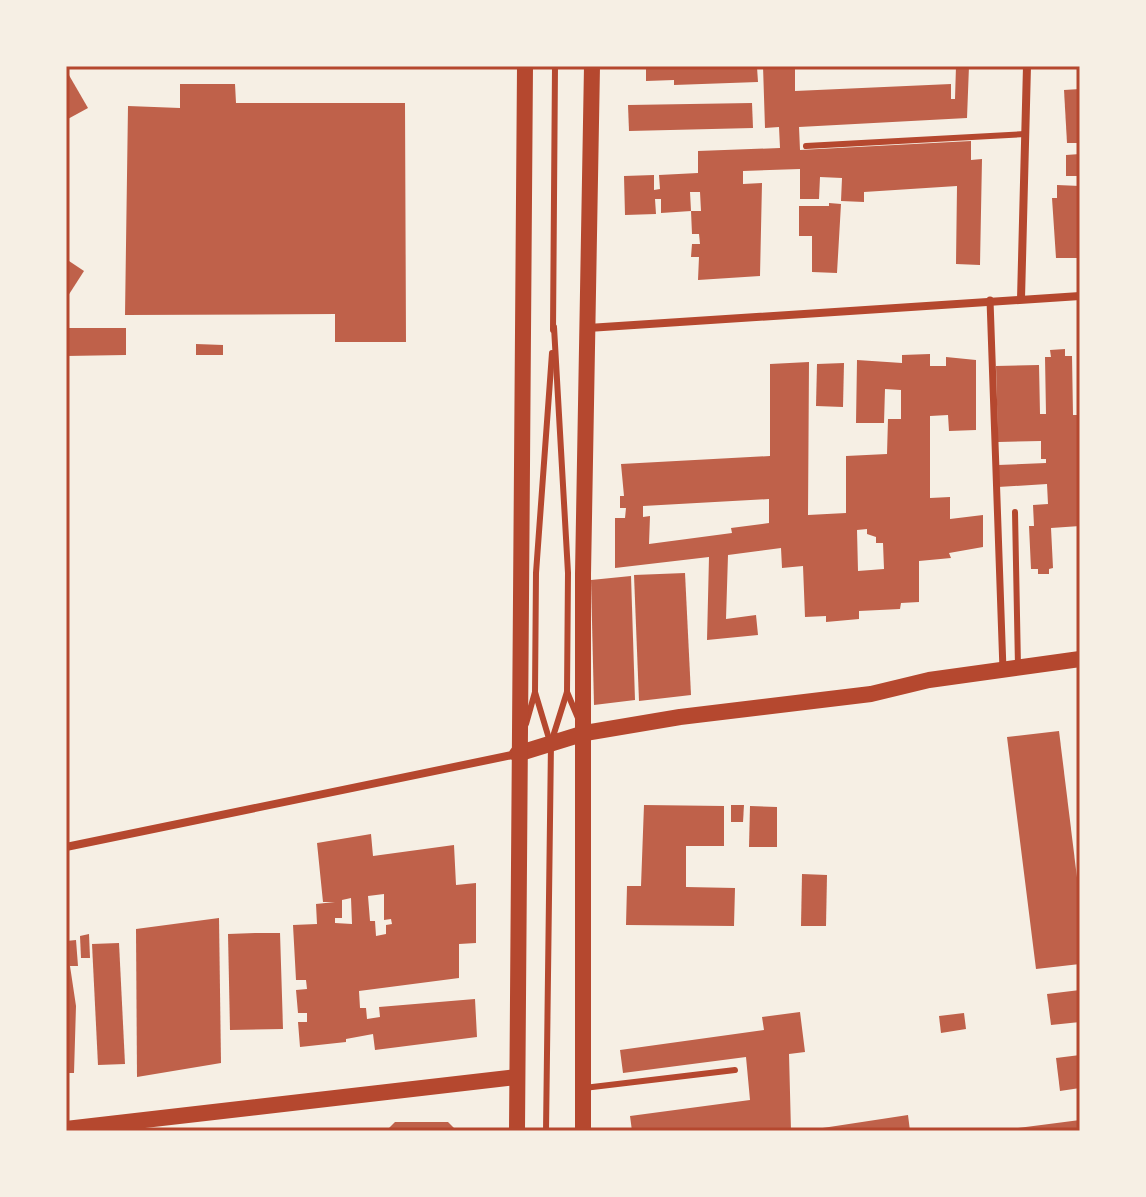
<svg xmlns="http://www.w3.org/2000/svg" width="1146" height="1197" viewBox="0 0 1146 1197" font-family="Signika,sans-serif">
<style>
.building{fill:#bf614a;fill-rule:evenodd}
.lines{fill:none;stroke-linecap:round;stroke-linejoin:round}
.service{stroke:#b5482f;stroke-width:6}
.pedestrian{stroke:#b5482f;stroke-width:7}
.minor{stroke:#b5482f;stroke-width:8}
.secondary{stroke:#b5482f;stroke-width:16}
.neatline{fill:none;stroke:#b5482f;stroke-width:3}
</style>
<rect width="100%" height="100%" fill="#f6efe4"/>
<g class="building">
<polygon points="646,66 757,67 758,82 674,85 674,80 646,81"/>
<path d="M763,66H795V91L951,84V99H955L956,66H969L967,118L799,127L800,150L971,141V160L982,159L980,265L956,264L957,186L864,192V202L841,201L842,178L820,177L819,199H800V169L743,171V184L762,183L760,276L698,280L699,257H691L692,244H700L699,234H692L691,211L661,213V199H655L656,214L625,215L624,176L654,175V190L660,189L659,175L698,173V151L780,148L779,127L765,128ZM690,192H700L701,211H691Z"/>
<polygon points="66,70 88,108 66,120"/>
<polygon points="180,84 235,84 236,103 405,103 406,342 335,342 335,314 125,315 128,106 180,108"/>
<polygon points="1080,89 1080,143 1067,143 1064,90"/>
<polygon points="752,103 753,128 629,131 628,105"/>
<polygon points="1080,154 1080,176 1066,176 1066,155"/>
<polygon points="1057,185 1080,186 1080,258 1056,258 1052,198 1057,198"/>
<polygon points="829,203 841,204 837,273 812,272 812,236 799,236 799,206 829,206"/>
<polygon points="66,259 84,271 66,299"/>
<polygon points="66,328 126,328 126,355 66,356"/>
<polygon points="196,344 223,345 223,355 196,355"/>
<polygon points="1065,349 1065,356 1072,356 1073,415 1078,415 1080,526 1051,528 1053,568 1049,569 1049,574 1038,574 1038,569 1031,569 1029,526 1034,526 1033,505 1048,504 1047,484 998,487 998,465 1046,463 1046,459 1041,459 1041,441 998,442 996,366 1039,365 1040,414 1046,414 1045,357 1051,357 1050,350"/>
<path d="M930,354V366H946V357L976,360V430L949,431L948,415L930,416V498L950,497V519L983,515V547L949,553L951,558L919,561V602L901,603L900,609L859,611V619L826,622V616L805,617L803,566L782,568L781,548L728,555L726,619L756,615L758,635L707,640L709,557L615,568V518H625L626,508H620V496H624L621,464L770,456V364L809,362L808,515L846,513V456L887,454L888,419H901V390L885,389L884,423H856L857,360L902,363V355ZM769,499V523L731,528L732,533L649,544L650,516L643,517V506ZM867,529V534L876,537V543H883L884,569L858,571L857,530Z"/>
<polygon points="844,363 843,407 816,406 817,364"/>
<polygon points="685,573 691,695 639,701 634,575"/>
<polygon points="631,576 635,700 594,705 591,580"/>
<polygon points="1059,731 1080,902 1080,964 1036,969 1007,737"/>
<polygon points="644,805 724,806 724,846 686,846 686,887 735,888 734,926 626,925 627,886 641,886"/>
<polygon points="731,805 744,805 743,822 731,822"/>
<polygon points="750,806 777,807 777,847 749,847"/>
<path d="M371,834L373,856L454,845L456,885L476,883V943L459,944V978L359,991L360,1008H366L367,1019L380,1017L379,1007L475,999L477,1037L375,1050L373,1034L346,1039V1042L300,1047L298,1022H307V1013H298L296,990L307,989L306,980H296L293,925L317,924L316,904L335,902H323L317,843ZM384,894V920L391,919L392,924L386,925V934L376,936L375,921H370L368,896ZM351,898L352,924L335,923V918H342V900Z"/>
<polygon points="802,874 827,875 826,926 801,926"/>
<polygon points="219,918 221,1063 137,1077 136,929"/>
<polygon points="255,933 280,933 283,1029 230,1030 228,934"/>
<polygon points="89,934 90,958 81,958 80,936"/>
<polygon points="76,940 78,966 70,966 76,1006 74,1073 66,1073 66,941"/>
<polygon points="119,943 125,1064 98,1065 92,944"/>
<polygon points="1080,990 1080,1022 1051,1025 1047,994"/>
<polygon points="800,1012 805,1052 789,1054 791,1131 632,1131 630,1116 750,1100 746,1057 623,1073 620,1050 764,1030 762,1017"/>
<polygon points="964,1013 966,1029 941,1033 939,1016"/>
<polygon points="1080,1055 1080,1088 1060,1091 1056,1058"/>
<polygon points="908,1115 910,1131 816,1131 816,1129"/>
<polygon points="1080,1120 1080,1131 1011,1131 1011,1129"/>
<polygon points="395,1122 448,1122 457,1131 386,1131"/>
</g>
<g class="lines">
<g class="service">
<polyline points="806,146 1025,134"/>
<polyline points="553,330 555,66"/>
<polyline points="1015,512 1018,667"/>
<polyline points="535,692 550,742"/>
<polyline points="567,692 578,718"/>
<polyline points="526,724 535,692 536,573 552,353"/>
<polyline points="584,1088 735,1070"/>
<polyline points="546,1131 551,743 567,692 568,573 554,327"/>
</g>
<polyline class="pedestrian" points="990,300 1003,670"/>
<g class="minor">
<polyline points="1021,299 1027,66"/>
<polyline points="588,328 1080,296"/>
<polyline points="66,847 517,754"/>
</g>
<g class="secondary">
<polyline points="517,754 585,733 680,717 871,694 929,680 1080,659"/>
<polyline points="66,1129 517,1077"/>
<polyline points="517,1131 525,66"/>
<polyline points="583,1131 583,574 592,66"/>
</g>
</g>
<rect width="1146" height="1197" fill="none" stroke="#f6efe4" stroke-width="136"/>
<rect x="68" y="68" width="1010" height="1061" class="neatline"/>
</svg>
